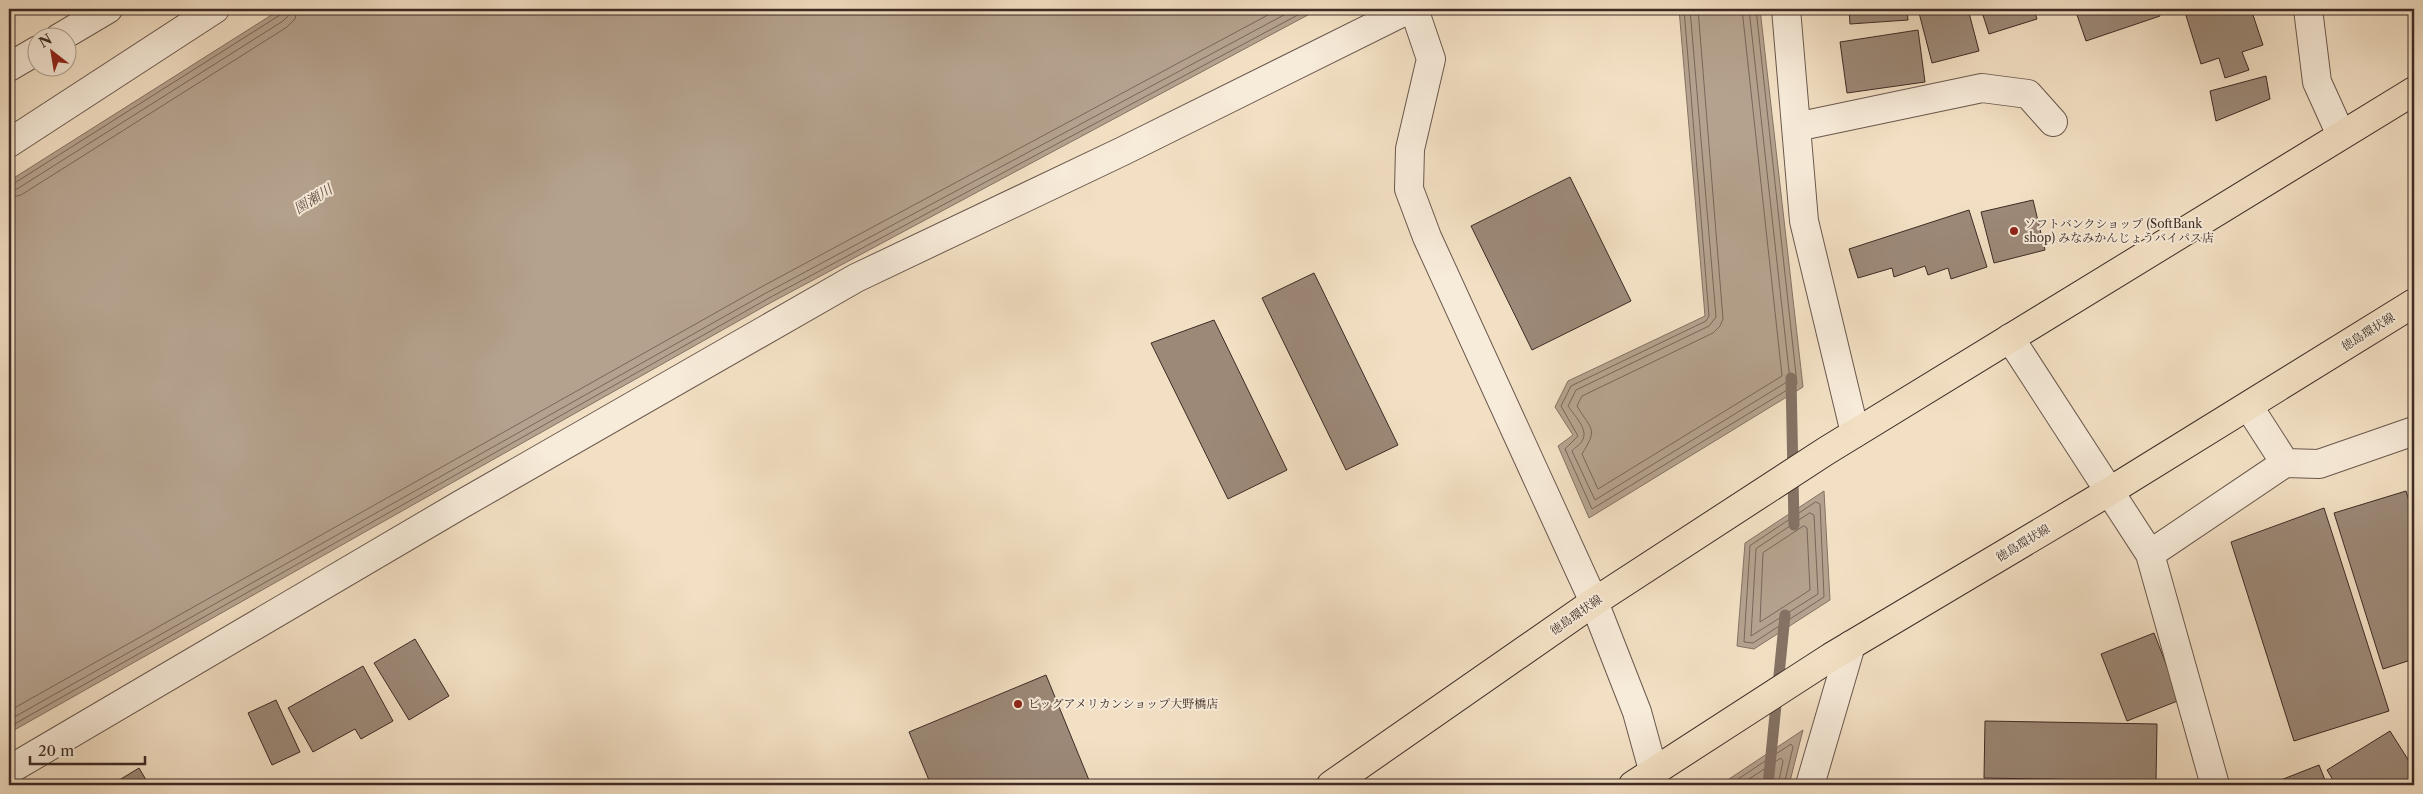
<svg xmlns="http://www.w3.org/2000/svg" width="2423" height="794" font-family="'Libre Caslon Text','Noto Serif JP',serif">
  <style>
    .water { fill: #b5a28e; stroke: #857264 }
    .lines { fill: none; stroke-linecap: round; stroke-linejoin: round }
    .shore { stroke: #79665a; stroke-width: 1 }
    .stream { stroke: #857264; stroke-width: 11 }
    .building { fill: #9c8978; stroke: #3d2b25 }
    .minor-casing { stroke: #6a584d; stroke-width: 30 }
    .major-casing { stroke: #3d2b25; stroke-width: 30 }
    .minor { stroke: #f7ebd9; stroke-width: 28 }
    .major { stroke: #f3e0c4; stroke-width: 28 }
    .poi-dot { fill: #8f2418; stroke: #f7ebd9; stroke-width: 2 }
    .labels { text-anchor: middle; stroke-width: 4; stroke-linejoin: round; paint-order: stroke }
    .poi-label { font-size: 12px; fill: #3d2b25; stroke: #f7ebd9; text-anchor: start }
    .street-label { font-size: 12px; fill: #3d2b25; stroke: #f7ebd9 }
    .water-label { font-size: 14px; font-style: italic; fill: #614f44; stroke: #f7ebd9 }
  </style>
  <rect width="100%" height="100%" fill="#f3e0c4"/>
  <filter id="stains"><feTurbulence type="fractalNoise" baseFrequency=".004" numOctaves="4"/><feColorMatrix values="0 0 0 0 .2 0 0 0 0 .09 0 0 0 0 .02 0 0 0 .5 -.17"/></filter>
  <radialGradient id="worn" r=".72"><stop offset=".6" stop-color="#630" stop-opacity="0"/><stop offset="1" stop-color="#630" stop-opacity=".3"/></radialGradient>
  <path class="water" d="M 281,9 L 1319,9 L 772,302 L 9,733 L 9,181 Z
    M 1679,9 L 1760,9 L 1803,387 L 1589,518 L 1558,446 L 1573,435 L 1555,407 L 1568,381 L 1705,316 Z
    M 1824,491 L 1830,600 L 1754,649 L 1737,646 L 1745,543 Z
    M 1803,730 L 1789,785 L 1720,785 Z"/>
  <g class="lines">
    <path class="shore" d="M 1684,9 L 1709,316 L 1706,321 L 1571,386 L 1561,406 L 1578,436 L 1565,449 L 1592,509 L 1797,384 L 1756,9
      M 1690,9 L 1716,317 L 1709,326 L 1576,390 L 1568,406 C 1574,415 1588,429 1583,439 C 1581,445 1575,447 1572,451 L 1595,500 L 1790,380 L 1749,9
      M 1698,9 L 1723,319 L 1720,326 L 1713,333 L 1582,396 L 1577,406 C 1592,431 1598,428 1582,454 L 1598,489 L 1782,376 L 1742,9
      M 9,185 L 13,184 L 280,15 L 283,9
      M 9,191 L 17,189 L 283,21 L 288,16 L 289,9
      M 9,198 L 21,195 L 287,27 L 295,19 L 297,9
      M 1816,502 L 1820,504 L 1824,597 L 1753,643 L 1744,642 L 1750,546 Z
      M 1810,513 L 1814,515 L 1818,594 L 1751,636 L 1756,549 Z
      M 1804,526 L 1807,528 L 1810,590 L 1760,622 L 1763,553 Z
      M 9,711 L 763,286 L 1279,9
      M 9,720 L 766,293 L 1295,9
      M 9,727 L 769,298 L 1309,9
      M 1729,785 L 1791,744 L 1793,747 L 1784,785
      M 1740,785 L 1781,758 L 1783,761 L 1778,785"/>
    <path class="stream" d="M 1791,378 L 1794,525
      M 1768,785 L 1785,615"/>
  </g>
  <path class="building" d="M 1849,9 L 1907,9 L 1908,20 L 1850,24 Z
    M 1918,9 L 1968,9 L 1979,51 L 1932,63 Z
    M 1981,9 L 2039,9 L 2034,10 L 2037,19 L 1989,34 Z
    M 2075,9 L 2157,9 L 2160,16 L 2086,41 Z
    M 2184,9 L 2251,9 L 2263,45 L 2242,52 L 2249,70 L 2225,78 L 2219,58 L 2201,64 Z
    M 1918,30 L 1925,82 L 1847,93 L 1840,42 Z
    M 2266,76 L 2270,99 L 2216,121 L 2210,91 Z
    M 1570,177 L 1631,301 L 1532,350 L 1471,226 Z
    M 2033,200 L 2045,250 L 1994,263 L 1981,212 Z
    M 1969,210 L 1987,267 L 1951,279 L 1948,268 L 1928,275 L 1925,266 L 1894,277 L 1892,268 L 1858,278 L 1849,249 Z
    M 1314,273 L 1398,445 L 1346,470 L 1262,298 Z
    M 1214,320 L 1287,470 L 1228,499 L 1151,343 Z
    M 2406,491 L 2414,518 L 2414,659 L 2383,669 L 2334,513 Z
    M 2324,508 L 2389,711 L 2294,741 L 2231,542 Z
    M 2154,633 L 2180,700 L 2127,721 L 2101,654 Z
    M 415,639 L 449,696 L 409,720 L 374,663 Z
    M 363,666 L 393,721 L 361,739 L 355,729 L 313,752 L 288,708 Z
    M 1046,675 L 1091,785 L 931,785 L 909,732 Z
    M 276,700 L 300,752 L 272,765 L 248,713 Z
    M 1985,721 L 2157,724 L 2156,781 L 1984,778 Z
    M 2390,731 L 2414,769 L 2414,785 L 2336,785 L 2327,770 Z
    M 2319,765 L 2327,785 L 2268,785 Z
    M 139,768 L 149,785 L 111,785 Z"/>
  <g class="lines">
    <defs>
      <path id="minor" d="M 1414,9 L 1431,59 L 1410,149 L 1409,189 L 1427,237 L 1594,602 L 1637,712 L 1653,770 L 1653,785
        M 1786,9 L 1804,221 L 1855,433
        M 2308,9 L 2317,82 L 2341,135
        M 59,38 L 108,9
        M 9,67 L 38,50
        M 1796,127 L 1982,88 L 2028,94 L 2053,122
        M 9,143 L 215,9
        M 2010,338 L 2150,554 L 2215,785
        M 2249,407 L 2285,463
        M 2150,554 L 2285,463 L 2319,464 L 2414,431
        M 9,770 L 460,505 L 856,278 L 1123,151 L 1409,9
        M 1810,785 L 1851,645"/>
      <path id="major" d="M 1331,785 L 1594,602 L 1826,451 L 2414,91
        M 1633,785 L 1831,657 L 2110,491 L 2414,303"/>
    </defs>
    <use href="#minor" class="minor-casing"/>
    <use href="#major" class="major-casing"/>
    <use href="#minor" class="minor"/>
    <use href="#major" class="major"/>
  </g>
  <g class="poi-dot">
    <circle cx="2014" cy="231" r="5"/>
    <circle cx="1018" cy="704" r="5"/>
  </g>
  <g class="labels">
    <g class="poi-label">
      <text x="2024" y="228">ソフトバンクショップ (SoftBank<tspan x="2024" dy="14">shop) みなみかんじょうバイパス店</tspan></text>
      <text x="1028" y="708">ビッグアメリカンショップ大野橋店</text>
    </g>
    <g class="street-label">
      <text transform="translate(2368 332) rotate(-32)" y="4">徳島環状線</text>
      <text transform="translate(2023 543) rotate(-31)" y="4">徳島環状線</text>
      <text transform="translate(1576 615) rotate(-35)" y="4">徳島環状線</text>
    </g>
    <g class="water-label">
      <text transform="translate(313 199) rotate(-32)" y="5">園瀬川</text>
    </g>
  </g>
  <rect width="2423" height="794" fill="none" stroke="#f3e0c4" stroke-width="30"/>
  <rect x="10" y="10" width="2403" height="774" fill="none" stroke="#3d2b25" stroke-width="2.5"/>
  <rect x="15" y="15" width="2393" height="764" fill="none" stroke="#3d2b25"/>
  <g transform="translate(52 52) rotate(329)"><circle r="24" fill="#f7ebd9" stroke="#ad9e91"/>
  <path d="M0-4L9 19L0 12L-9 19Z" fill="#8f2418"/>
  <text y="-8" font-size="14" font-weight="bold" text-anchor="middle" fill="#3d2b25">N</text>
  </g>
  <path d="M30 756v8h115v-8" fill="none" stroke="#3d2b25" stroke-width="2.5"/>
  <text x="38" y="756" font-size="15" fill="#3d2b25" stroke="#f7ebd9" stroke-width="4" paint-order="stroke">20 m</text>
  <rect width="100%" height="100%" filter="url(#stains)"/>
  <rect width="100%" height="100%" fill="url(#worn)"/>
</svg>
